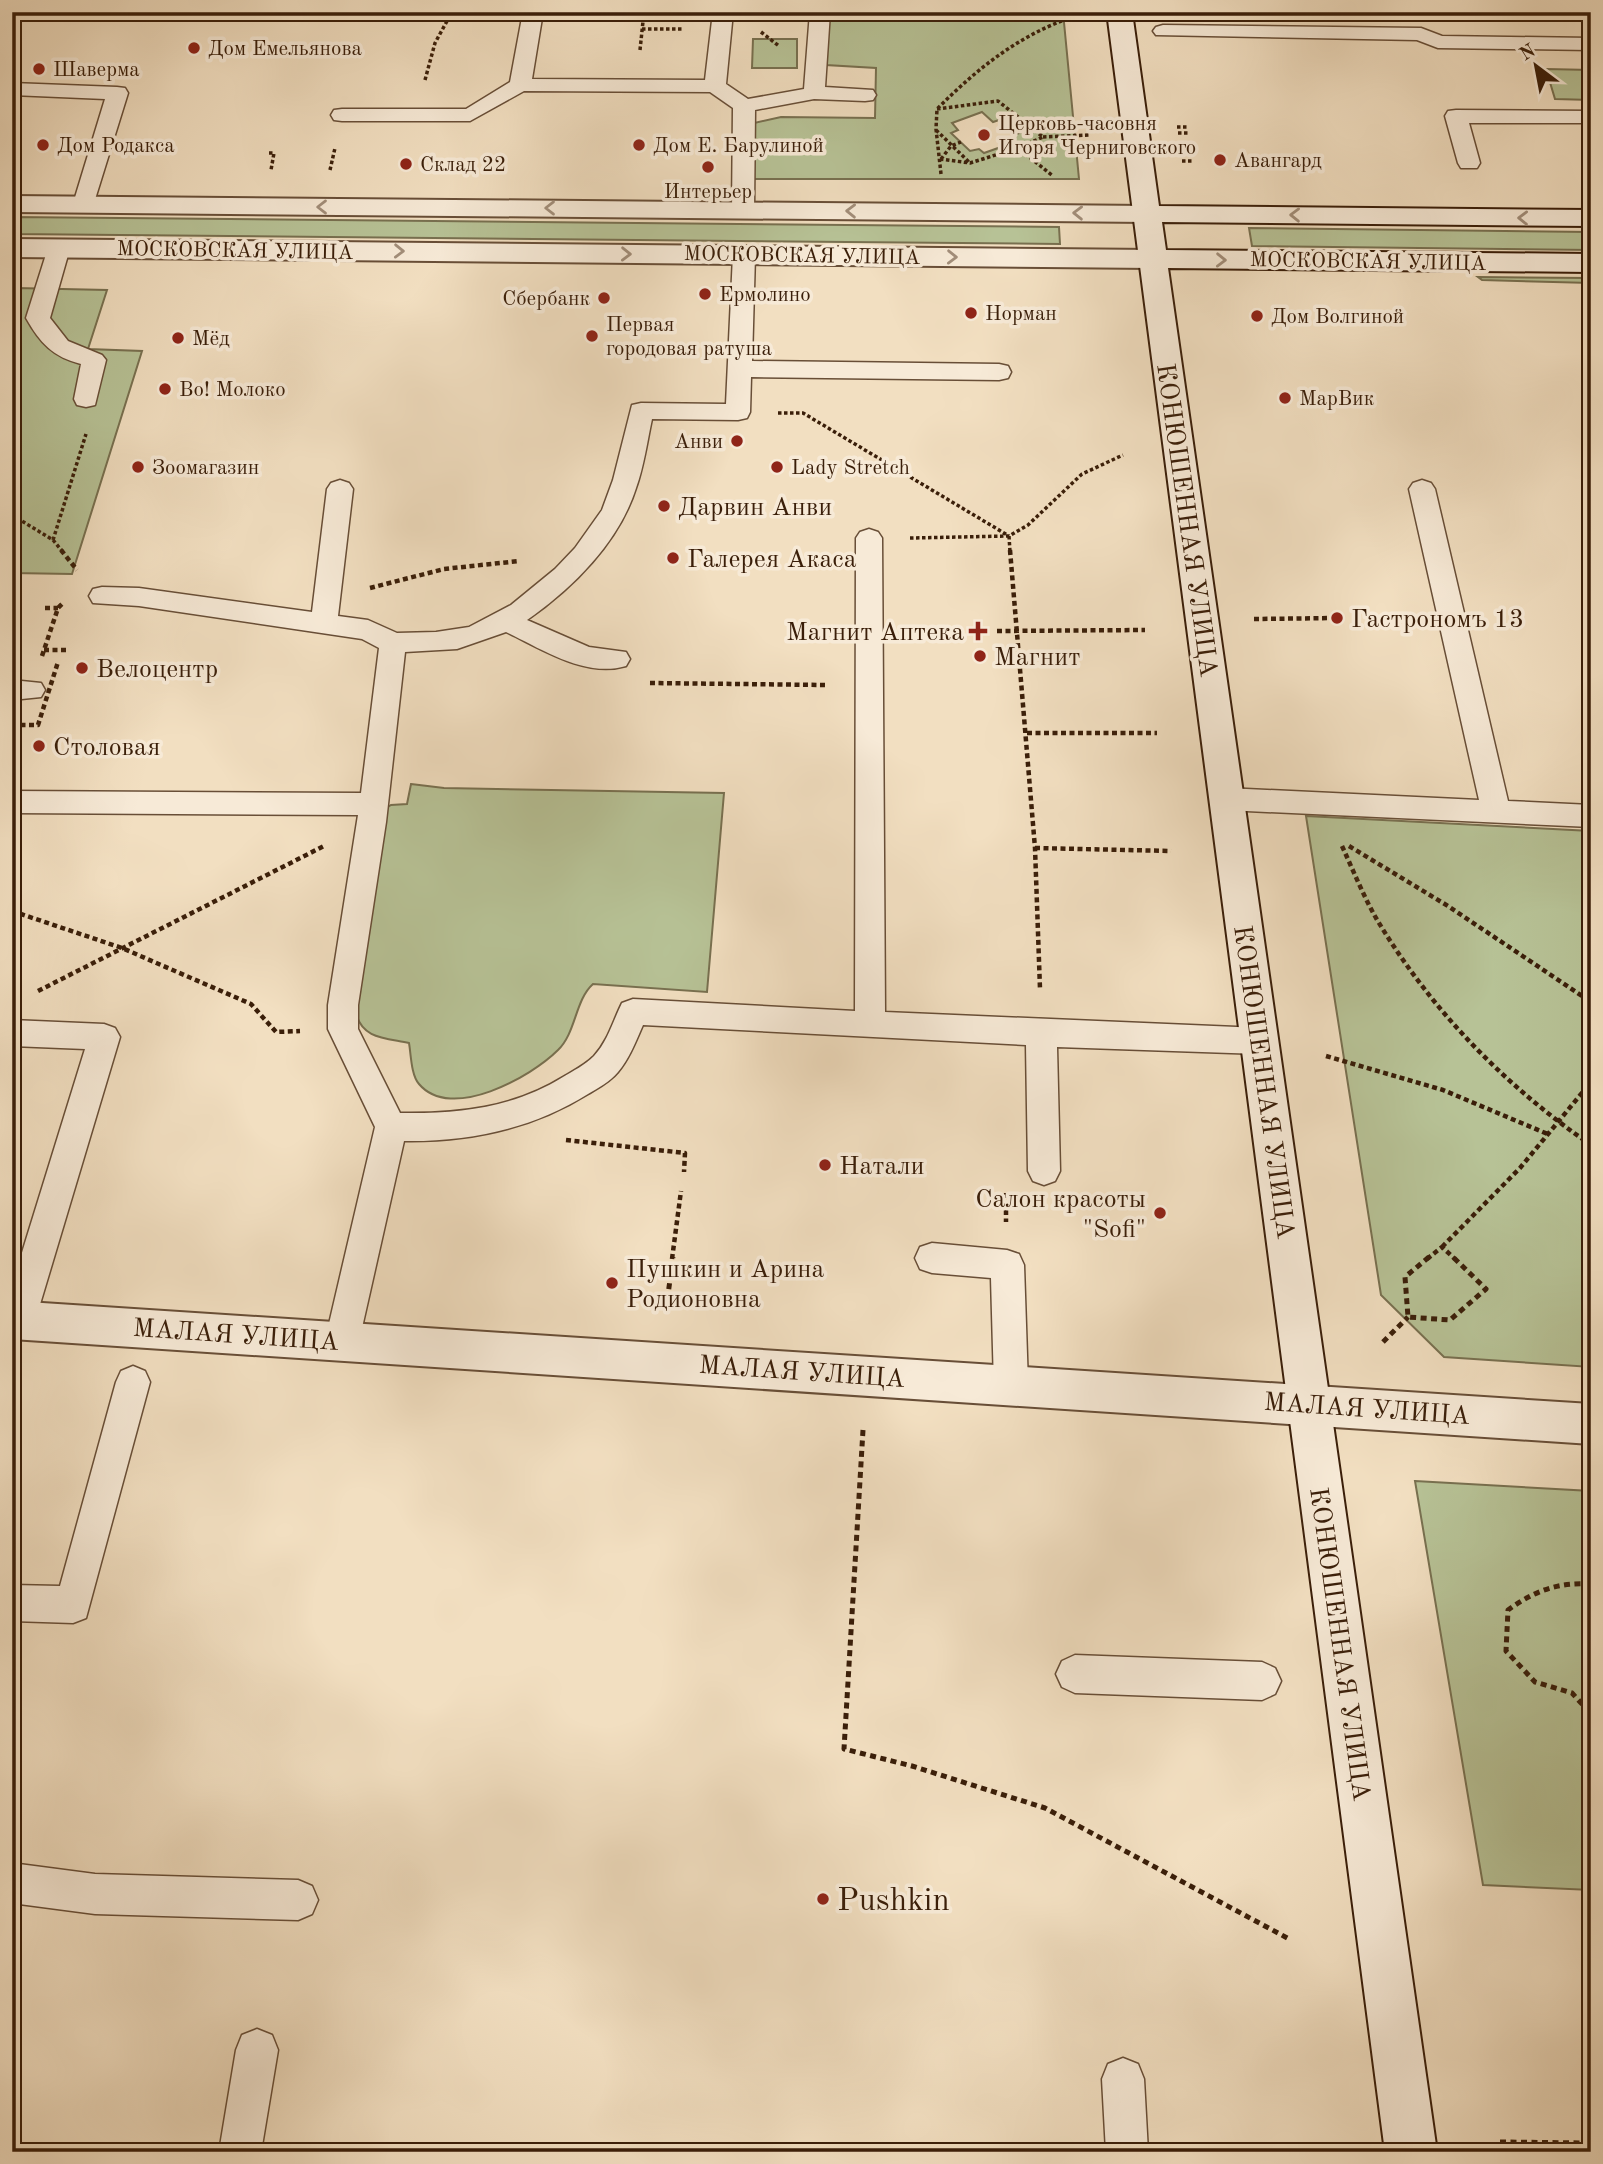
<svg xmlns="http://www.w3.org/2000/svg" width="1603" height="2164" font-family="'Old Standard TT',serif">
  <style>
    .green { fill: #b7c296; stroke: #787050; stroke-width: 2; fill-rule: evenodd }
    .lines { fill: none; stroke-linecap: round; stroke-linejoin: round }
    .service-casing { stroke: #684e37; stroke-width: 3 }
    .minor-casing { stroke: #684e37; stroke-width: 4 }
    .tertiary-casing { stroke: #684e37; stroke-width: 4 }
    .secondary-casing { stroke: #3a1e09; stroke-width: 4 }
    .path-far2 { stroke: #3a1e09; stroke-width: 3.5; stroke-dasharray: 3.5 2.5; stroke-linecap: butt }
    .path-far1 { stroke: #3a1e09; stroke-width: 4.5; stroke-dasharray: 5 3.5; stroke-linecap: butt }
    .path { stroke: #3a1e09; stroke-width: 5; stroke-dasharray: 6 4.5; stroke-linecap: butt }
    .service { fill: #f7ead7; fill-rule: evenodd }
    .minor { fill: #f7ead7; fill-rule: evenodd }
    .tertiary { fill: #f7ead7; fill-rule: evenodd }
    .secondary { fill: #f7ead7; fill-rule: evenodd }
    .path-bridge { stroke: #3a1e09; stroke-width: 4.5; stroke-dasharray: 5 3.5; stroke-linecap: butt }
    .oneway { stroke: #a28e7a }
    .poi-dot { fill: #8f2418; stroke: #f7ead7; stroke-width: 2.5 }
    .labels { text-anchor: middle; stroke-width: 7; stroke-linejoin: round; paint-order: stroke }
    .far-poi-label { font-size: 21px; fill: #3a1e09; stroke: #f7ead7; text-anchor: start }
    .far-street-label { font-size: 21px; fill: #3a1e09; stroke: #f7ead7 }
    .poi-label { font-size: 26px; fill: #3a1e09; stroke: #f7ead7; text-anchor: start }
    .street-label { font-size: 26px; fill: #3a1e09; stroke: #f7ead7 }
    .near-poi-label { font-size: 32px; fill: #3a1e09; stroke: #f7ead7; text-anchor: start }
  </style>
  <rect width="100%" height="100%" fill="#f2dfc1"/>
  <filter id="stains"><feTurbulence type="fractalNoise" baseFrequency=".00286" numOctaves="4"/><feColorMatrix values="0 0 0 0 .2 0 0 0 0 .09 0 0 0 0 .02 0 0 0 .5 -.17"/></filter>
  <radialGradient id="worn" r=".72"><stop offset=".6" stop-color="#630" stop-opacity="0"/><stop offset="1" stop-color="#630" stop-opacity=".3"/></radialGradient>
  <path class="green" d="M 828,12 L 1063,12 L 1079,179 L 754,179 L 754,123 L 781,117 L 875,118 L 876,68 L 826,65 ZM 982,112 L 993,122 L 1005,118 L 1022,132 L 1010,137 L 1015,142 L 984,153 L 979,149 L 970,151 L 951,133 L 958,130 L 952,123 Z
    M 753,39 L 797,39 L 797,68 L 752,68 Z
    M 1546,69 L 1591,70 L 1591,100 L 1555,99 Z
    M 12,217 L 1059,227 L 1060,244 L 12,234 Z
    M 1249,228 L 1591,232 L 1591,250 L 1252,246 Z
    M 1478,277 L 1591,278 L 1591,283 L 1482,280 Z
    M 16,288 L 107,290 L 88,349 L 142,351 L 72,574 L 12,573 L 12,298 Z
    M 411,784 L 444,788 L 724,793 L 707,992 L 593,984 C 575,1000 576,1033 558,1050 C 531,1077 451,1122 419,1084 C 411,1075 411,1054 409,1043 C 386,1038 362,1039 356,1013 L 383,810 L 391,805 L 407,804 Z
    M 1306,816 L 1591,831 L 1591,1367 L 1444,1357 L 1381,1295 Z
    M 1415,1481 L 1591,1491 L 1591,1890 L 1483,1885 Z"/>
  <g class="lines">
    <defs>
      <path id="service" d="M 523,12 L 543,12 L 532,79 L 705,80 L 713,12 L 733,12 L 726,84 L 748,99 L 804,89 L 810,12 L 830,12 L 825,87 L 873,90 L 876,95 L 873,100 L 865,101 L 814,99 L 755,110 L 754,210 L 751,215 L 735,215 L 732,210 L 733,108 L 710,92 L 524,91 L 470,121 L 342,121 L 334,120 L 331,115 L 334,110 L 342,109 L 466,109 L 510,82 Z
        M 1163,25 L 1421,28 L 1442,36 L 1591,38 L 1591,50 L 1438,48 L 1417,40 L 1156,35 L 1153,31 L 1156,27 Z
        M 12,83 L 117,87 L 125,88 L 128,93 L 92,209 L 76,209 L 73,204 L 105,99 L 12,95 Z
        M 1456,110 L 1591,111 L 1591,123 L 1469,123 L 1480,163 L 1477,168 L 1461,168 L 1458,163 L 1445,116 L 1448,111 Z
        M 59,241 L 67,243 L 70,248 L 50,318 L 68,341 L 102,355 L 106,360 L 95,405 L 86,407 L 77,405 L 74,399 L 81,364 C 53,357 40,343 26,318 L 48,248 L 51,243 Z
        M 744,248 L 752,250 L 755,255 L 752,361 L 999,364 L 1008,366 L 1011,372 L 1008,378 L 999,380 L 751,377 L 750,412 L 747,418 L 738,420 L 652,419 C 647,442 644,466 636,488 C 619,542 573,588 527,620 L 589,647 L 626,652 L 630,659 L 626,666 C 585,678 542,649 506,632 L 457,649 L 405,652 L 386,822 L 358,1005 L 358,1029 L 400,1113 C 458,1114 513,1108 563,1077 C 573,1071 585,1065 594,1056 C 608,1041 613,1021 622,1003 L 633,999 L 855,1011 L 856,538 L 860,532 L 869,529 L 878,532 L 882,538 L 885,1012 L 1260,1028 L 1271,1032 L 1276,1041 L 1271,1050 L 1260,1054 L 1057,1047 L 1060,1171 L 1055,1181 L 1044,1185 L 1033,1181 L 1028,1171 L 1026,1045 L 643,1025 C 636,1041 629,1059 618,1072 C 610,1082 598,1088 588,1094 C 532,1129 469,1142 404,1141 L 359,1341 L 354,1352 L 342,1357 L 330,1352 L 325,1341 L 375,1127 L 328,1029 L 328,1005 L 358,815 L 12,813 L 12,791 L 361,793 L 379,648 L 362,639 L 139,606 L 93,603 L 89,596 L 93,589 L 102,587 L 139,588 L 312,612 L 327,489 L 331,483 L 340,480 L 349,483 L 353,489 L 338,616 L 368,620 L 397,633 L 436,632 L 469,627 L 511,605 L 555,569 L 575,548 L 602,510 L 613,480 L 632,405 L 641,403 L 726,404 L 733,255 L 736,250 Z
        M 1422,480 L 1431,483 L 1435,489 L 1508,801 L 1591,805 L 1591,827 L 1226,810 L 1216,807 L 1212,799 L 1216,791 L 1226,788 L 1479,800 L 1409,489 L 1413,483 Z
        M 12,680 L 41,683 L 45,690 L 41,697 L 12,700 Z
        M 12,1020 L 104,1024 L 115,1028 L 120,1037 L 35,1321 L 30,1332 L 18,1337 L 12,1334 L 12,1285 L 85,1049 L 12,1046 Z
        M 932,1243 L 1007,1250 L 1019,1254 L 1024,1265 L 1028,1385 L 1023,1396 L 1011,1401 L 999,1396 L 994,1385 L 991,1278 L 932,1273 L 920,1269 L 915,1258 L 920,1247 Z
        M 133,1366 L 145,1371 L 150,1382 L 86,1618 L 73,1623 L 12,1621 L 12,1585 L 60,1586 L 116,1382 L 121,1371 Z
        M 1075,1655 L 1262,1662 L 1275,1668 L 1281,1681 L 1275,1694 L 1262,1700 L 1075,1693 L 1062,1687 L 1056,1674 L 1062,1661 Z
        M 19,1864 L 95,1874 L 298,1880 L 312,1886 L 318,1900 L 312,1914 L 298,1920 L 95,1914 L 19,1904 L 12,1906 L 12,1866 Z
        M 257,2029 L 272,2035 L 278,2050 L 261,2152 L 219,2152 L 236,2050 L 242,2035 Z
        M 1123,2058 L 1138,2064 L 1144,2079 L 1148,2152 L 1106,2152 L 1102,2079 L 1108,2064 Z"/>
      <path id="minor" d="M 12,1301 L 1591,1404 L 1591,1444 L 12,1339 Z"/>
      <path id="tertiary" d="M 12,196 L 1147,206 L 1157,208 L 1161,214 L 1157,220 L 1147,222 L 12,212 Z
        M 12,239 L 1153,250 L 1163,253 L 1167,259 L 1163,265 L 1153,268 L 12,257 Z"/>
      <path id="secondary" d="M 1107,12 L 1132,12 L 1159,206 L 1591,210 L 1591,226 L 1162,222 L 1166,250 L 1591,254 L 1591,272 L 1168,268 L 1437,2152 L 1385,2152 Z"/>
    </defs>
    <use href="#service" class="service-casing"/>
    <use href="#minor" class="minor-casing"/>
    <use href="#tertiary" class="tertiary-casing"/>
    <use href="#secondary" class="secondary-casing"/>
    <path class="path-far2" d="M 760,19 L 779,20
      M 642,29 L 684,29
      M 761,32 L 779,46
      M 640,50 L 644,12
      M 425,80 L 435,43 L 452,12
      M 937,109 L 998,101 L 1043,137 L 1018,148
      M 1177,127 L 1189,127
      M 936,130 L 970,163
      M 1178,133 L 1190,133
      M 1043,137 L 1089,135
      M 269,153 L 274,153 L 271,170
      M 940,159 L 970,163 L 1018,148 L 1053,176
      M 941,159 L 951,146 L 961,142
      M 1182,161 L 1194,161
      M 330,170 L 335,148
      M 941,174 L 936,129 L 937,109 C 979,67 1019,35 1075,16
      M 778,413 L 803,413 L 1009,536
      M 12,515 L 53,540 L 63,552
      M 1009,536 L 1010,552
      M 910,538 L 1009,536 L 1028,525 L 1082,474 L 1123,455
      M 53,540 L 86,434"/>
    <path class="path-far1" d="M 61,550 L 77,570
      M 1010,550 L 1035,848 L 1040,989
      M 1588,554 L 1591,554
      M 370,588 L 444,569 L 519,561
      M 45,608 L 58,608
      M 1254,619 L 1337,618
      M 997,631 L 1145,630
      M 44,650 L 67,650
      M 42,656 L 58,608 L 63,603
      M 650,683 L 827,685
      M 1027,733 L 1157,733
      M 1342,846 C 1353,870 1363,895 1376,918 C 1430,1009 1504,1085 1591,1145
      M 1349,846 L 1448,906 L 1591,1002
      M 1035,848 L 1171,851
      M 12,911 L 122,948 L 251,1004 L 276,1032 L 300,1031
      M 38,991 L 324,846
      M 1326,1056 L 1443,1090 L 1550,1135
      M 566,1140 L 685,1153 L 684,1172
      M 1006,1193 L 1006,1222
      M 1442,1247 L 1520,1168 L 1591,1082
      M 672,1259 L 681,1191
      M 1427,1259 L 1442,1247 L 1455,1259"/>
    <path class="path" d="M 1429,1257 L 1405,1277 L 1408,1317 L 1450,1320 L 1486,1289 L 1453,1257
      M 666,1310 L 673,1257
      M 1383,1342 L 1408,1317
      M 863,1430 L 844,1749 L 912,1766 L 1045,1808 L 1291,1940
      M 1591,1584 C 1558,1582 1534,1591 1508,1610 L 1506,1651 L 1535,1682 L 1572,1693 L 1591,1714
      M 1591,2137 L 1587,2143 L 1591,2147
      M 1500,2142 L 1587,2143"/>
    <use href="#service" class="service"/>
    <use href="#minor" class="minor"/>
    <use href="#tertiary" class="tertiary"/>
    <use href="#secondary" class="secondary"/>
    <path class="path-bridge" d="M 12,725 L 38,725 L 58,662"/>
  </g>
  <defs><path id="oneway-chevron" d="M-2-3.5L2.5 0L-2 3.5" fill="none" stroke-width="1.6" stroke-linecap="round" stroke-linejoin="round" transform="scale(1.75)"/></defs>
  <g class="oneway">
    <use href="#oneway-chevron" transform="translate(322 207) rotate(-180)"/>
    <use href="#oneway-chevron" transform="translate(550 208) rotate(-180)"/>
    <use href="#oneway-chevron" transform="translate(851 211) rotate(-179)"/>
    <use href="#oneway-chevron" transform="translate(1078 213) rotate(-179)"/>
    <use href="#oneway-chevron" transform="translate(1295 215) rotate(-179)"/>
    <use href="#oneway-chevron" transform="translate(1523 218) rotate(-179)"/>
    <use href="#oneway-chevron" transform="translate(399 251) rotate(1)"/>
    <use href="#oneway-chevron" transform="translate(626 254) rotate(1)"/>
    <use href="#oneway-chevron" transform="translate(952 257) rotate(1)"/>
    <use href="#oneway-chevron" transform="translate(1221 260) rotate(1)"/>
  </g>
  <g class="poi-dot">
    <circle cx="194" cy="48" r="7"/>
    <circle cx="39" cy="69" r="7"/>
    <circle cx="984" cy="135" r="7"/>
    <circle cx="43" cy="145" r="7"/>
    <circle cx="639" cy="145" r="7"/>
    <circle cx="1220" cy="160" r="7"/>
    <circle cx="406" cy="164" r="7"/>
    <circle cx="708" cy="167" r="7"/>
    <circle cx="705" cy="294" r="7"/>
    <circle cx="604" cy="298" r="7"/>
    <circle cx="971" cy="313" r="7"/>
    <circle cx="1257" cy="316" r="7"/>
    <circle cx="592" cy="336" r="7"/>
    <circle cx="178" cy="338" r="7"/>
    <circle cx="165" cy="389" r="7"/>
    <circle cx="1285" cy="398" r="7"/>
    <circle cx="737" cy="441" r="7"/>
    <circle cx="138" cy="467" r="7"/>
    <circle cx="777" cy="467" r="7"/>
    <circle cx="664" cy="506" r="7"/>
    <circle cx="673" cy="558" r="7"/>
    <circle cx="1337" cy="618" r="7"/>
    <path d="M974.5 620.5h7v7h7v7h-7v7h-7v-7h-7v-7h7z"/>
    <circle cx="980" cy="656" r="7"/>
    <circle cx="82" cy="668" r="7"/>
    <circle cx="39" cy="746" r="7"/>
    <circle cx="825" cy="1165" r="7"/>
    <circle cx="1160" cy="1213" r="7"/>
    <circle cx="612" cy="1283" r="7"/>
    <circle cx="823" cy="1899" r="7"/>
  </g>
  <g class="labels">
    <g class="far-poi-label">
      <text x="208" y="55">Дом Емельянова</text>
      <text x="53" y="76">Шаверма</text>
      <text x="998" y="130">Церковь-часовня<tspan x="998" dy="24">Игоря Черниговского</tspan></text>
      <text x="57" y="152">Дом Родакса</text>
      <text x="653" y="152">Дом Е. Барулиной</text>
      <text x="1234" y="167">Авангард</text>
      <text x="420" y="171">Склад 22</text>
      <text x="708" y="198" text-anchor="middle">Интерьер</text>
      <text x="719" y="301">Ермолино</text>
      <text x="590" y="305" text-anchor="end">Сбербанк</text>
      <text x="985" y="320">Норман</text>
      <text x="1271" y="323">Дом Волгиной</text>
      <text x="606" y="331">Первая<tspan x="606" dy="24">городовая ратуша</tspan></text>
      <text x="192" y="345">Мёд</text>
      <text x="179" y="396">Во! Молоко</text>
      <text x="1299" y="405">МарВик</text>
      <text x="723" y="448" text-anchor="end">Анви</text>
      <text x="152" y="474">Зоомагазин</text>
      <text x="791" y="474">Lady Stretch</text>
    </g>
    <g class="far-street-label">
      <text transform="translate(235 250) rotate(1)" y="7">МОСКОВСКАЯ УЛИЦА</text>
      <text transform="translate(802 255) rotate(1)" y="7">МОСКОВСКАЯ УЛИЦА</text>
      <text transform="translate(1368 261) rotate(1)" y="7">МОСКОВСКАЯ УЛИЦА</text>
    </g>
    <g class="poi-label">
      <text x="678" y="515">Дарвин Анви</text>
      <text x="687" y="567">Галерея Акаса</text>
      <text x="1351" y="627">Гастрономъ 13</text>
      <text x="964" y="640" text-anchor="end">Магнит Аптека</text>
      <text x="994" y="665">Магнит</text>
      <text x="96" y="677">Велоцентр</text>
      <text x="53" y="755">Столовая</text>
      <text x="839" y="1174">Натали</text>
      <text x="1146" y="1207" text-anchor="end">Салон красоты<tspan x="1146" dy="30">"Sofi"</tspan></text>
      <text x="626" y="1277">Пушкин и Арина<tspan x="626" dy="30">Родионовна</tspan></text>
    </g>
    <g class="street-label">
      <text transform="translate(1188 520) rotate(82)" y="9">КОНЮШЕННАЯ УЛИЦА</text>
      <text transform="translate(1265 1082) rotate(82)" y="9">КОНЮШЕННАЯ УЛИЦА</text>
      <text transform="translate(236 1334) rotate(4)" y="9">МАЛАЯ УЛИЦА</text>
      <text transform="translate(802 1371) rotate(4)" y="9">МАЛАЯ УЛИЦА</text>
      <text transform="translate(1367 1408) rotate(4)" y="9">МАЛАЯ УЛИЦА</text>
      <text transform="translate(1341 1644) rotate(82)" y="9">КОНЮШЕННАЯ УЛИЦА</text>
    </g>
    <g class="near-poi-label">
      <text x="837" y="1910">Pushkin</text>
    </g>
  </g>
  <rect width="1603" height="2164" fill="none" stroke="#f2dfc1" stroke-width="42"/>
  <rect x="14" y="14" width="1575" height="2136" fill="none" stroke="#3a1e09" stroke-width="3.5"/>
  <rect x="21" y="21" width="1561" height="2122" fill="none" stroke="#3a1e09" stroke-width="2"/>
  <g transform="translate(1536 66) rotate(328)" stroke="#f7ead7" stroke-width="5" paint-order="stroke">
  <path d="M0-5L12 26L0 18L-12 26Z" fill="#3a1e09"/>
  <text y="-10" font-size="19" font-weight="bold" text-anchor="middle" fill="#3a1e09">N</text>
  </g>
  <rect width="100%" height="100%" filter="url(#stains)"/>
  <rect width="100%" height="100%" fill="url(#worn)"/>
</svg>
